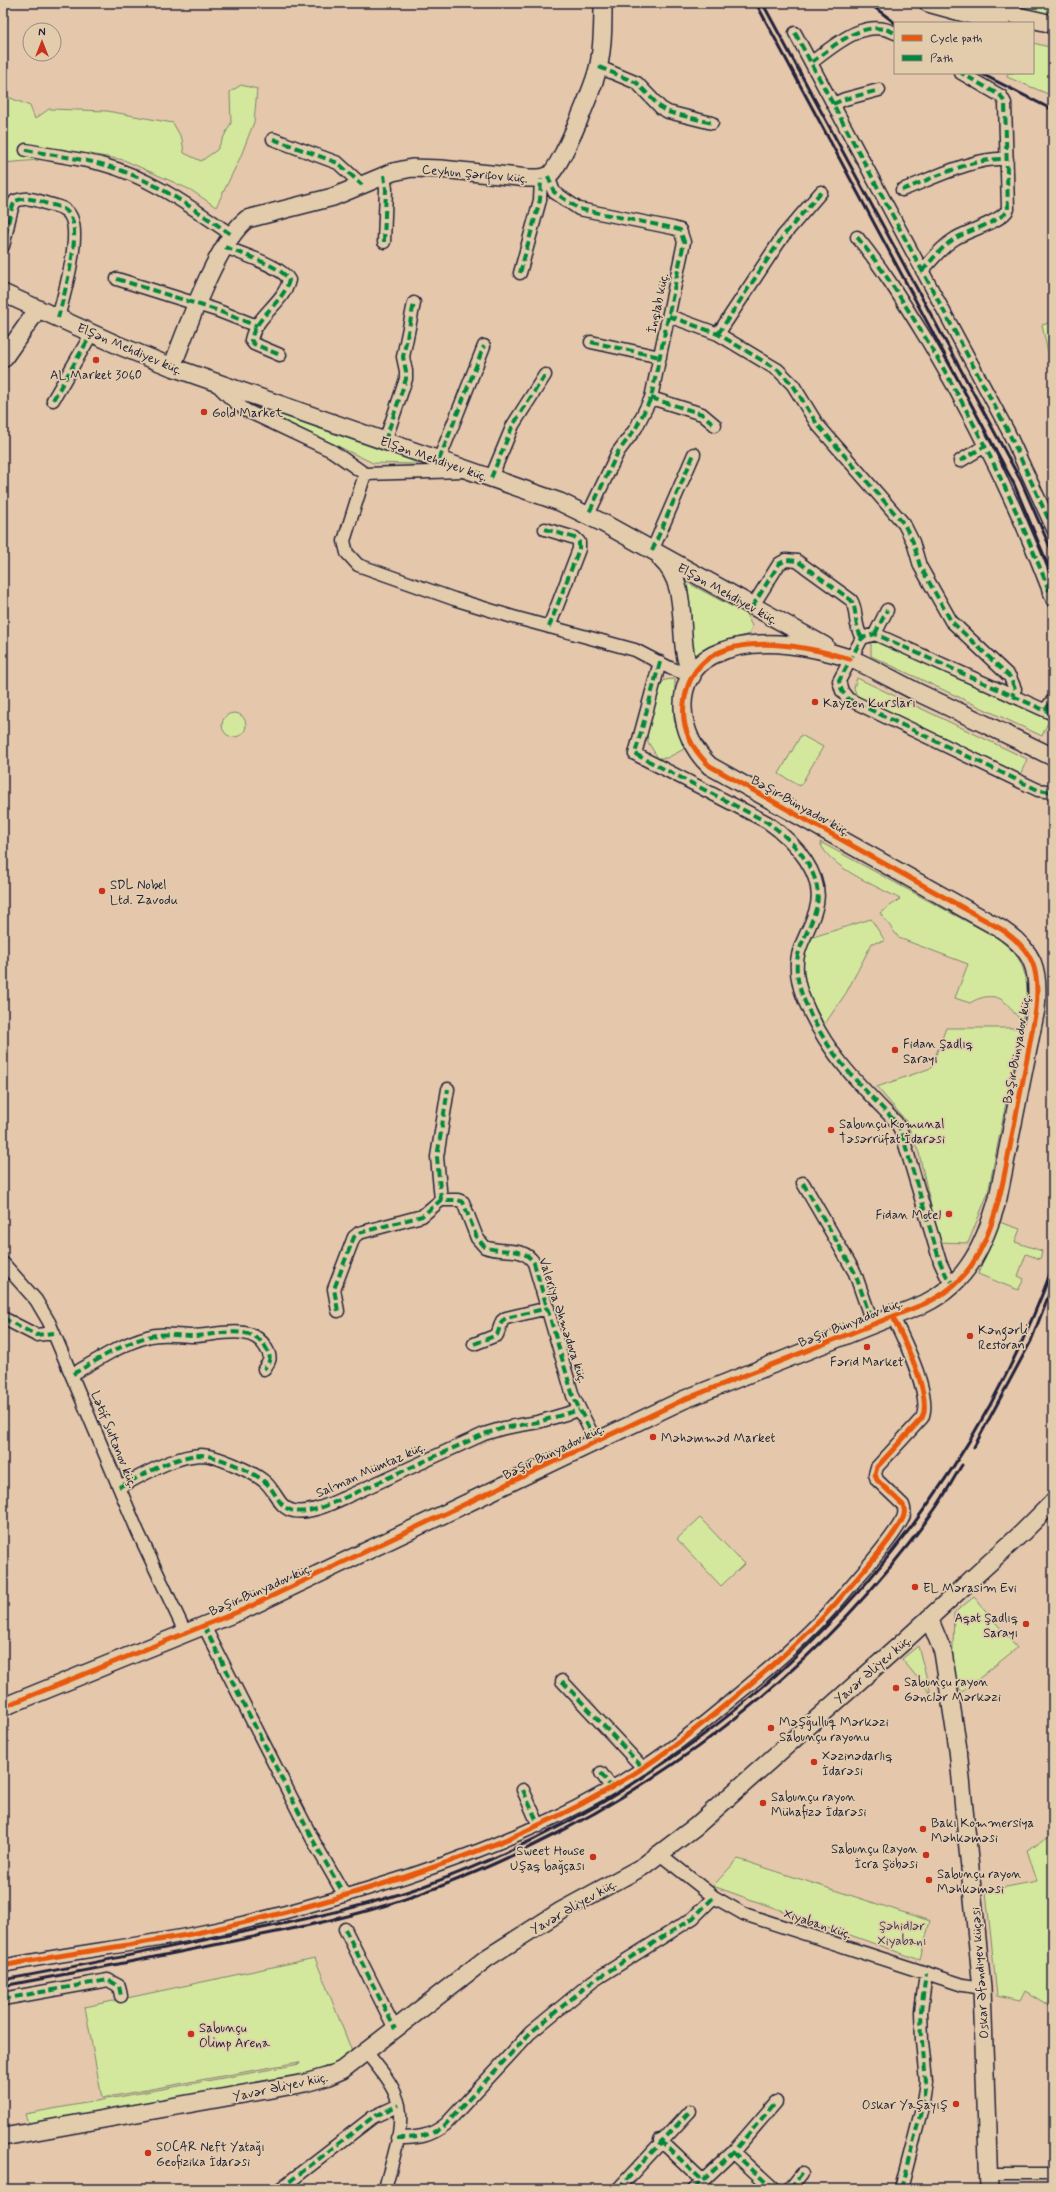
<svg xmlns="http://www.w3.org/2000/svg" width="1056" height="2192" font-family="Mynerve,sans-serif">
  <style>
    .green { fill: #d4e89d; stroke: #7b856c }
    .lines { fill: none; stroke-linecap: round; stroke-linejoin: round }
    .street-casing { stroke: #22223b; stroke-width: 15 }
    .secondary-casing { stroke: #22223b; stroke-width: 20 }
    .street { stroke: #e3ccac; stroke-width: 12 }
    .secondary { stroke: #e3ccac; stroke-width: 17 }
    .rail { stroke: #22223b; stroke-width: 3 }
    .quiet { stroke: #00873e; stroke-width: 4; stroke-dasharray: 8 4; stroke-linecap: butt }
    .cycleway-casing { stroke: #e3ccac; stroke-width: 8 }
    .cycleway { stroke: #e8590c; stroke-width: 5 }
    .poi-dot { fill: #c8321e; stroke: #e3ccac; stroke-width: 1.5 }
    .labels { text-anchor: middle; stroke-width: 3.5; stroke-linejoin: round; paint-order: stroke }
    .street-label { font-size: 13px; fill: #22223b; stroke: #e3ccac }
    .poi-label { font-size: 13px; fill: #22223b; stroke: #e3ccac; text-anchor: start }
    .park-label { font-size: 13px; fill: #3d404a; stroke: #e3ccac }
  </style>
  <rect width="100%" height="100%" fill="#e5c7ab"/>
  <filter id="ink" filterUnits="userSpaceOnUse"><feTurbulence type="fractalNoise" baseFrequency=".025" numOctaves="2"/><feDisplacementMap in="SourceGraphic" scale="8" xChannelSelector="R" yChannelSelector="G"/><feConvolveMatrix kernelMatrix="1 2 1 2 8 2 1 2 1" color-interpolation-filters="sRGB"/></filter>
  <g filter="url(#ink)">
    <path class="green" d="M 994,3 L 1053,3 L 1053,17 Z
      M 1033,43 L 1053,48 L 1053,96 L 1007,77 L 1008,73 L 1033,73 Z
      M 241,85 L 257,89 L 254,122 L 240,158 L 216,207 L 191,190 L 124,160 L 61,149 L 38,160 L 3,163 L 3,95 L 30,106 L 35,119 L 49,109 L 107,111 L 173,123 L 182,139 L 184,153 L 201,161 L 217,150 L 231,123 L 230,92 Z
      M 1053,322 L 1053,375 L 1042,325 Z
      M 249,401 L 425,461 L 417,464 L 373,463 L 248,403 Z
      M 686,582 L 746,614 L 752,626 L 749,634 L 714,645 L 694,659 Z
      M 871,638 L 1049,720 L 1042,736 L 871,656 Z
      M 857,678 L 1027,759 L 1020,775 L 858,699 L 854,688 Z
      M 673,679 L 675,680 L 674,720 L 684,749 L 667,758 L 658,758 L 648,742 L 647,731 L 658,687 L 665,680 Z
      M222 725a12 12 0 1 1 24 0a12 12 0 1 1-24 0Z
      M 801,735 L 823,747 L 800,786 L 779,774 Z
      M 820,842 L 999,939 C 1004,944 1011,948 1015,954 C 1028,970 1031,1000 1022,1019 C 1014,1016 1013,1009 1006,1003 C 996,993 981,996 970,1003 L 955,998 L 968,964 L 899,938 L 880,913 L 900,899 C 877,886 828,867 820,842 Z
      M 871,919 L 885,941 L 872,943 L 846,993 L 824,1025 C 809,993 792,971 813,937 Z
      M 946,1028 L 1021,1028 L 988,1193 L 968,1243 L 939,1242 L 919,1153 L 906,1121 L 877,1087 L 931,1068 Z
      M 999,1222 L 1020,1229 L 1015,1242 L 1042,1251 L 1040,1259 L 1026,1254 L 1018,1276 L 1024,1279 L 1018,1290 L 978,1274 Z
      M 700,1518 L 744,1564 L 721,1586 L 677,1539 Z
      M 974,1597 L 1017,1648 L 962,1692 L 952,1678 L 954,1613 Z
      M 918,1646 L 931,1694 L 902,1659 Z
      M 1053,1835 L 1053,2008 L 1025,1991 L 1020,2001 L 997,1996 L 986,1891 L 1037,1881 L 1027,1850 Z
      M 738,1859 L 930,1921 L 920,1960 L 713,1886 Z
      M 315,1958 L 353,2054 L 334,2067 L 311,2076 L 30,2128 L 25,2114 L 300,2064 L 299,2062 L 102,2098 L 85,2007 Z"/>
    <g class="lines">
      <defs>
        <path id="street" d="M 795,33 L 1008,431 L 1053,529
          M 812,62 C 835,45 865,17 895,33
          M 599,67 L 637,83 L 661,108 L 668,112 L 712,123
          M 833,104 L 845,99 L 879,90
          M 273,139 L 338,163 L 362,185
          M 26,150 C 51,155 77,158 101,164 C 150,177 191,207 232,235
          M 548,176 L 554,192 L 579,209 L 673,228 L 680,230 L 684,242 L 651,398 L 636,428 L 618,452 L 588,515
          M 902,190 C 934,178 974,157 1007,159
          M 857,237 C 884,270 905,305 928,342 C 977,425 1019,511 1053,601
          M 384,242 L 386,189 L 384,175
          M 3,246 C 7,233 9,212 15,201 C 28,196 36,200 48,204 C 57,206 67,208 71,217 C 81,237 64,295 58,318
          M 225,247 C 241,254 282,266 289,280 C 284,303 256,315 251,340 L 254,344 L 280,355
          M 922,271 C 933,259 942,246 956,238 C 969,230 1002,222 1008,209 L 1005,103 L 1001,96 L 961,73
          M 520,273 L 540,200 L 541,179
          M 117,279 L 216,310 L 257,326
          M 669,316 L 718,334 L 778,370 L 793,385 L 817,424 L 904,524 L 913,542 L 920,566 L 951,621 L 1010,677 L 1015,689 L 1012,696
          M 718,334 L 783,236 L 821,192
          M 591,342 L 660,357
          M 216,384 L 232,400 L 247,411 L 332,451 L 365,474 L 463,471
          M 651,398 L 702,414 L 715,425
          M 53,400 L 92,333
          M 385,441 L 406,379 L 406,371 L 403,357 L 414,303
          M 439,460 L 484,346
          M 960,461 L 985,446
          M 365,474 L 344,541 L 347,553 L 358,565 L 454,599 L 513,617 L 635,650 L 670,668 L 692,676
          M 491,478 L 513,425 L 545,375
          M 545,529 L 575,538 L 579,542 L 579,549 L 549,627
          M 652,551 L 694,454
          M 752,607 L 779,564 L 786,560 L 797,561 L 851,600 C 858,610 853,624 862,638
          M 875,634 L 887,610
          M 660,662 L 635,754 L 767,822 C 793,840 828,876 815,912 C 806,940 791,952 799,984 C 801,994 806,1004 810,1013 C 832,1059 861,1086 896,1122 L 901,1131 L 940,1262 L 947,1277 L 954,1284
          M 1045,710 L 1053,700
          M 1053,714 L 875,634 L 862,638 L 839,681 L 842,691 L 848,699 L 1038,790 L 1053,792
          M 803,1183 L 855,1273 L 873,1325
          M 441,1200 L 437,1157 L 448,1089
          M 3,1263 L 36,1300 L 49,1322 L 138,1532 L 186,1634
          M 338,1311 L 334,1289 L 354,1237 L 359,1233 L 422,1216 L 441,1200 L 458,1200 L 463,1202 L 477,1238 L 485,1247 C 502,1254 523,1245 534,1263 L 573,1396 L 596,1442
          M 3,1318 L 36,1335 L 54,1333
          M 474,1344 L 497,1335 L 502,1321 L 506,1318 L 548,1308
          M 73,1374 C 96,1361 121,1344 147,1337 C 163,1332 177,1336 193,1336 C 216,1336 252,1322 266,1348 C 272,1358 270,1361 264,1369
          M 119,1487 C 144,1475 173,1456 201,1455 C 215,1455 254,1472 265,1482 C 276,1491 279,1509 294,1511 C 310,1514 330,1504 344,1498 L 484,1434 L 504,1428 L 538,1422 L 579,1410
          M 204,1626 L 314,1842 L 345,1896
          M 562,1681 L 643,1768
          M 601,1773 L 611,1787
          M 523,1790 L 539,1826
          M 661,1855 L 714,1897 L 744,1914 L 963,1985 L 982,1988
          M 345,1929 L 395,2029
          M 3,1966 C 67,1953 132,1946 196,1933 C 267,1919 336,1899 405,1877 C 485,1850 564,1819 635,1773 C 671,1750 704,1723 736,1696 C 774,1665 812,1632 843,1595 C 862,1572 888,1545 902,1520 C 905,1515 905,1510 903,1505 L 877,1480 L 875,1474 L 877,1467 L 922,1418 C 933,1396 903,1338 893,1317
          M 3,1999 L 108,1980 L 119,1986 L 121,1996
          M 367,2053 C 377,2066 390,2080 396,2096 C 408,2123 391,2162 385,2189
          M 397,2138 C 417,2138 430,2137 446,2124 L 530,2033 L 593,1981 L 693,1918 L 714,1897
          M 660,2140 L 702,2180
          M 733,2152 L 773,2189
          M 988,2174 L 1053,2174
          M 280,2189 L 373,2117 L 399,2105
          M 618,2189 L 690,2111
          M 694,2189 L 733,2152 L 776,2102
          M 790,2189 L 802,2174
          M 901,2189 L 922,2108 L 926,2082 L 922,2041 L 921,2011 L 926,1973"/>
        <path id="secondary" d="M 928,3 L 1001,23
          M 976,3 L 1022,17 L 1053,24
          M 3,293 L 120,346 L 172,367 L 560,502 L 603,523 L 825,646
          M 3,359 L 38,309
          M 172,367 C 187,329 216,243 247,219 L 333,197 L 393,172 L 412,168 L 441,169 L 528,178 C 536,178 543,179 549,175 C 561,168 596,81 599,64 C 603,44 603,24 603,3
          M 661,559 C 693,588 674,640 692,676
          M 929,1618 L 943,1652 L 958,1749 L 982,1988 L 989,2189
          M 3,1707 L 245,1609 L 683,1400 L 924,1304 C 968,1283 985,1243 998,1198 L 1036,1009 C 1040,970 1034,951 1001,929 L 710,766 C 678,737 669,677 713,655 C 736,644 765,642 790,645 C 810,647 830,652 849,658 C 870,666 896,682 917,692 C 962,713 1008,735 1053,757
          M 3,2137 L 305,2083 L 326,2077 L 342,2070 L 487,1958 L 561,1911 L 642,1867 L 695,1827 L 901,1644 L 1023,1532 L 1053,1502"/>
      </defs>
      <use href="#street" class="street-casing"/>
      <use href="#secondary" class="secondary-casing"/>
      <use href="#street" class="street"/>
      <use href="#secondary" class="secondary"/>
      <path class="rail" d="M 756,3 L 1014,484 L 1053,577
        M 869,3 L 895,23
        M 763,4 L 1021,481 L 1053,554
        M 980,73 L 1053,110
        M 974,1447 L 1031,1341 L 1053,1284
        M 3,1980 C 85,1965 166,1948 248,1931 C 307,1919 367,1906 424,1886 C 713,1782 948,1555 1053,1266
        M 3,1986 C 83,1971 163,1956 243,1939 C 286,1930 329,1922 370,1910 C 423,1895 474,1874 524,1850 C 687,1772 830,1656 935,1509 C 945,1495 953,1479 962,1465"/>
      <path class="quiet" d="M 795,33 L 1008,431 L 1053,529
        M 812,62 C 835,45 865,17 895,33
        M 599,67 L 637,83 L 661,108 L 668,112 L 712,123
        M 833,104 L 845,99 L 879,90
        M 273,139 L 338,163 L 362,185
        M 26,150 C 51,155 77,158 101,164 C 150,177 191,207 232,235
        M 548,176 L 554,192 L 579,209 L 673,228 L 680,230 L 684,242 L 651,398 L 636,428 L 618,452 L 588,515
        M 902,190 C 934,178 974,157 1007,159
        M 857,237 C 884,270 905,305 928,342 C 977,425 1019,511 1053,601
        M 384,242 L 386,189 L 384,175
        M 3,246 C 7,233 9,212 15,201 C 28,196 36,200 48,204 C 57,206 67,208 71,217 C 81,237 64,295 58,318
        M 225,247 C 241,254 282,266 289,280 C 284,303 256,315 251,340 L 254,344 L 280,355
        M 922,271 C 933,259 942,246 956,238 C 969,230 1002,222 1008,209 L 1005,103 L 1001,96 L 961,73
        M 520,273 L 540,200 L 541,179
        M 117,279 L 216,310 L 257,326
        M 669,316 L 718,334 L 778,370 L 793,385 L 817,424 L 904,524 L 913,542 L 920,566 L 951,621 L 1010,677 L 1015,689 L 1012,696
        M 718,334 L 783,236 L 821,192
        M 591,342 L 660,357
        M 651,398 L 702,414 L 715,425
        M 53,400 L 92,333
        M 385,441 L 406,379 L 406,371 L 403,357 L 414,303
        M 439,460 L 484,346
        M 960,461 L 985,446
        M 491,478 L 513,425 L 545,375
        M 545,529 L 575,538 L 579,542 L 579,549 L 549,627
        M 652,551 L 694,454
        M 752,607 L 779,564 L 786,560 L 797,561 L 851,600 C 858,610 853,624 862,638
        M 875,634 L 887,610
        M 660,662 L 635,754 L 767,822 C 793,840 828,876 815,912 C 806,940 791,952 799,984 C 801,994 806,1004 810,1013 C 832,1059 861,1086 896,1122 L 901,1131 L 940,1262 L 947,1277 L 954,1284
        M 1045,710 L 1053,700
        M 1053,714 L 875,634 L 862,638 L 839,681 L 842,691 L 848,699 L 1038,790 L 1053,792
        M 803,1183 L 855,1273 L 873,1325
        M 441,1200 L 437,1157 L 448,1089
        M 338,1311 L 334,1289 L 354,1237 L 359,1233 L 422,1216 L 441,1200 L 458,1200 L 463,1202 L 477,1238 L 485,1247 C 502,1254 523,1245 534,1263 L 573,1396 L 596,1442
        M 3,1318 L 36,1335 L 54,1333
        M 474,1344 L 497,1335 L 502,1321 L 506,1318 L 548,1308
        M 73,1374 C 96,1361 121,1344 147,1337 C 163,1332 177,1336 193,1336 C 216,1336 252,1322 266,1348 C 272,1358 270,1361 264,1369
        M 119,1487 C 144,1475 173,1456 201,1455 C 215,1455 254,1472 265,1482 C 276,1491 279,1509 294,1511 C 310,1514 330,1504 344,1498 L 484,1434 L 504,1428 L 538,1422 L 579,1410
        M 204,1626 L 314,1842 L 345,1896
        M 562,1681 L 643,1768
        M 601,1773 L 611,1787
        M 523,1790 L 539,1826
        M 345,1929 L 395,2029
        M 3,1999 L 108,1980 L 119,1986 L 121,1996
        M 397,2138 C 417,2138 430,2137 446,2124 L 530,2033 L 593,1981 L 693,1918 L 714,1897
        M 660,2140 L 702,2180
        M 733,2152 L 773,2189
        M 280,2189 L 373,2117 L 399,2105
        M 618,2189 L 690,2111
        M 694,2189 L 733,2152 L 776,2102
        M 790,2189 L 802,2174
        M 901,2189 L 922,2108 L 926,2082 L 922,2041 L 921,2011 L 926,1973"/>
      <defs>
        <path id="cycleway" d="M 3,1707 L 245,1609 L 683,1400 L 924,1304 C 942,1296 959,1283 971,1266 C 997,1228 1004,1176 1013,1131 C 1021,1090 1029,1050 1036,1009 C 1040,970 1034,951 1001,929 L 710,766 C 692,750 681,728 684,704 C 693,622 796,643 850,659
          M 3,1966 C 67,1953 132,1946 196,1933 C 267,1919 336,1899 405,1877 C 485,1850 564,1819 635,1773 C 671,1750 704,1723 736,1696 C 774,1665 812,1632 843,1595 C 862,1572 888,1545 902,1520 C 905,1515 905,1510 903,1505 L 877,1480 L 875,1474 L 877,1467 L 922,1418 C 933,1396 903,1338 893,1317"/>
      </defs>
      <use href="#cycleway" class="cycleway-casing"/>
      <use href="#cycleway" class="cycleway"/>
    </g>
  </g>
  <g class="poi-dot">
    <circle cx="96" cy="360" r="4"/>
    <circle cx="204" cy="412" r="4"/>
    <circle cx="815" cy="702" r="4"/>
    <circle cx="102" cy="891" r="4"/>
    <circle cx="895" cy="1050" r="4"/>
    <circle cx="831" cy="1130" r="4"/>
    <circle cx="949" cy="1214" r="4"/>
    <circle cx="970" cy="1336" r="4"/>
    <circle cx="867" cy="1347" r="4"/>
    <circle cx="653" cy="1437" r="4"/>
    <circle cx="915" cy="1587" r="4"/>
    <circle cx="1026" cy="1624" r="4"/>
    <circle cx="896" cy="1688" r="4"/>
    <circle cx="771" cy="1728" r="4"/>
    <circle cx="814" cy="1762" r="4"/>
    <circle cx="763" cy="1803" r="4"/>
    <circle cx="923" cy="1829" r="4"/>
    <circle cx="926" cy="1855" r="4"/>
    <circle cx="593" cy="1857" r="4"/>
    <circle cx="929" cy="1880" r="4"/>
    <circle cx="191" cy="2034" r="4"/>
    <circle cx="956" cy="2104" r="4"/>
    <circle cx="148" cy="2153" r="4"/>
  </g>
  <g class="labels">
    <g class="street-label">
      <text transform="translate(475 173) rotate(5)" y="5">Ceyhun Şərifov küç.</text>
      <text transform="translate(657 303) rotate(-78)" y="5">İnqlab küç.</text>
      <text transform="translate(130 348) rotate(23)" y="5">Elşən Mehdiyev küç.</text>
      <text transform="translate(434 458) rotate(19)" y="5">Elşən Mehdiyev küç.</text>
      <text transform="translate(728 593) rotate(29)" y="5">Elşən Mehdiyev küç.</text>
      <text transform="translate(801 805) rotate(29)" y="5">Bəşir Bünyadov küç.</text>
      <text transform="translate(1016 1049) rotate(-80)" y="5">Bəşir Bünyadov küç.</text>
      <text transform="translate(564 1320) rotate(72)" y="5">Valeriya Əhmədova küç.</text>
      <text transform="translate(850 1322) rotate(-22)" y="5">Bəşir Bünyadov küç.</text>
      <text transform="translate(115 1439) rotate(68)" y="5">Lətif Sultanov küç.</text>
      <text transform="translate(553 1451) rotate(-26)" y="5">Bəşir Bünyadov küç.</text>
      <text transform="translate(370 1469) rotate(-24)" y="5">Salman Mümtaz küç.</text>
      <text transform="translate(260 1589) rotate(-24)" y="5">Bəşir Bünyadov küç.</text>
      <text transform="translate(872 1669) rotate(-41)" y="5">Yavər Əliyev küç.</text>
      <text transform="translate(573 1906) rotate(-30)" y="5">Yavər Əliyev küç.</text>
      <text transform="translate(818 1923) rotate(18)" y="5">Xiyaban küç.</text>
      <text transform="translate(979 1973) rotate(-94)" y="5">Oskar Əfəndiyev küçəsi</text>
      <text transform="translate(280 2086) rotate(-12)" y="5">Yavər Əliyev küç.</text>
    </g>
    <g class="poi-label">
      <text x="96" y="379" text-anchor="middle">AL Market 3060</text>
      <text x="212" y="417">Gold Market</text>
      <text x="823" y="707">Kayzen Kursları</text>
      <text x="110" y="889">SDL Nobel<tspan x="110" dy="15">Ltd. Zavodu</tspan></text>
      <text x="903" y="1048">Fidan Şadlıq<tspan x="903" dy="15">Sarayı</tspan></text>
      <text x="839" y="1128">Sabunçu Komunal<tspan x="839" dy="15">Təsərrüfat İdarəsi</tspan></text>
      <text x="941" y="1219" text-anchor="end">Fidan Motel</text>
      <text x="978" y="1334">Kəngərli<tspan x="978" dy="15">Restoran</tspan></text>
      <text x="867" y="1366" text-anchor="middle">Fərid Market</text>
      <text x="661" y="1442">Məhəmməd Market</text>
      <text x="923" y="1592">EL Mərasim Evi</text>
      <text x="1018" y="1622" text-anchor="end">Aqat Şadlıq<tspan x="1018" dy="15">Sarayı</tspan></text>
      <text x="904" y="1686">Sabunçu rayon<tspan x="904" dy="15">Gənclər Mərkəzi</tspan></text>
      <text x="779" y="1726">Məşğulluq Mərkəzi<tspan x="779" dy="15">Sabunçu rayonu</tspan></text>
      <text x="822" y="1760">Xəzinədarlıq<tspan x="822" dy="15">İdarəsi</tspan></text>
      <text x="771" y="1801">Sabunçu rayon<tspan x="771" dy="15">Mühafizə İdarəsi</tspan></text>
      <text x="931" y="1827">Bakı Kommersiya<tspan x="931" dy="15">Məhkəməsi</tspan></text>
      <text x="918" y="1853" text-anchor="end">Sabunçu Rayon<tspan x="918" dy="15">İcra Şöbəsi</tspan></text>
      <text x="585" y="1855" text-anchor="end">Sweet House<tspan x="585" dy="15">Uşaq bağçası</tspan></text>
      <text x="937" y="1878">Sabunçu rayon<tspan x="937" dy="15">Məhkəməsi</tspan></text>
      <text x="199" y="2032">Sabunçu<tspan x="199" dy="15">Olimp Arena</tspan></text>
      <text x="948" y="2109" text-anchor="end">Oskar Yaşayış</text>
      <text x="156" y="2151">SOCAR Neft Yatağı<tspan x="156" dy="15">Geofizika İdarəsi</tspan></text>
    </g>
    <g class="park-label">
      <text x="902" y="1930">Şəhidlər<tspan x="902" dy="15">Xiyabanı</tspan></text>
    </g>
  </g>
  <rect width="1056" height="2192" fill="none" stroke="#e3ccac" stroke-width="16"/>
  <rect x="8" y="8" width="1040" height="2176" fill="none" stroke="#22223b" stroke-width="1.5" filter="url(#ink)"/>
  <rect x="894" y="22" width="140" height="52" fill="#e3ccac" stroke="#96887f"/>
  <rect x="902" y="35" width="20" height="6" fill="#e8590c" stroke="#96887f"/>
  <text x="930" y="42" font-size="12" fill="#22223b">Cycle path</text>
  <rect x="902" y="55" width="20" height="6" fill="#00873e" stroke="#96887f"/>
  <text x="930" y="62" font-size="12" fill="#22223b">Path</text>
  <g transform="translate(42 42)"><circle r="19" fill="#e3ccac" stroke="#96887f"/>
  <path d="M0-3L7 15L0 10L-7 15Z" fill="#c8321e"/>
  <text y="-6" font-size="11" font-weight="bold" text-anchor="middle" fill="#22223b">N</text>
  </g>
</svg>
